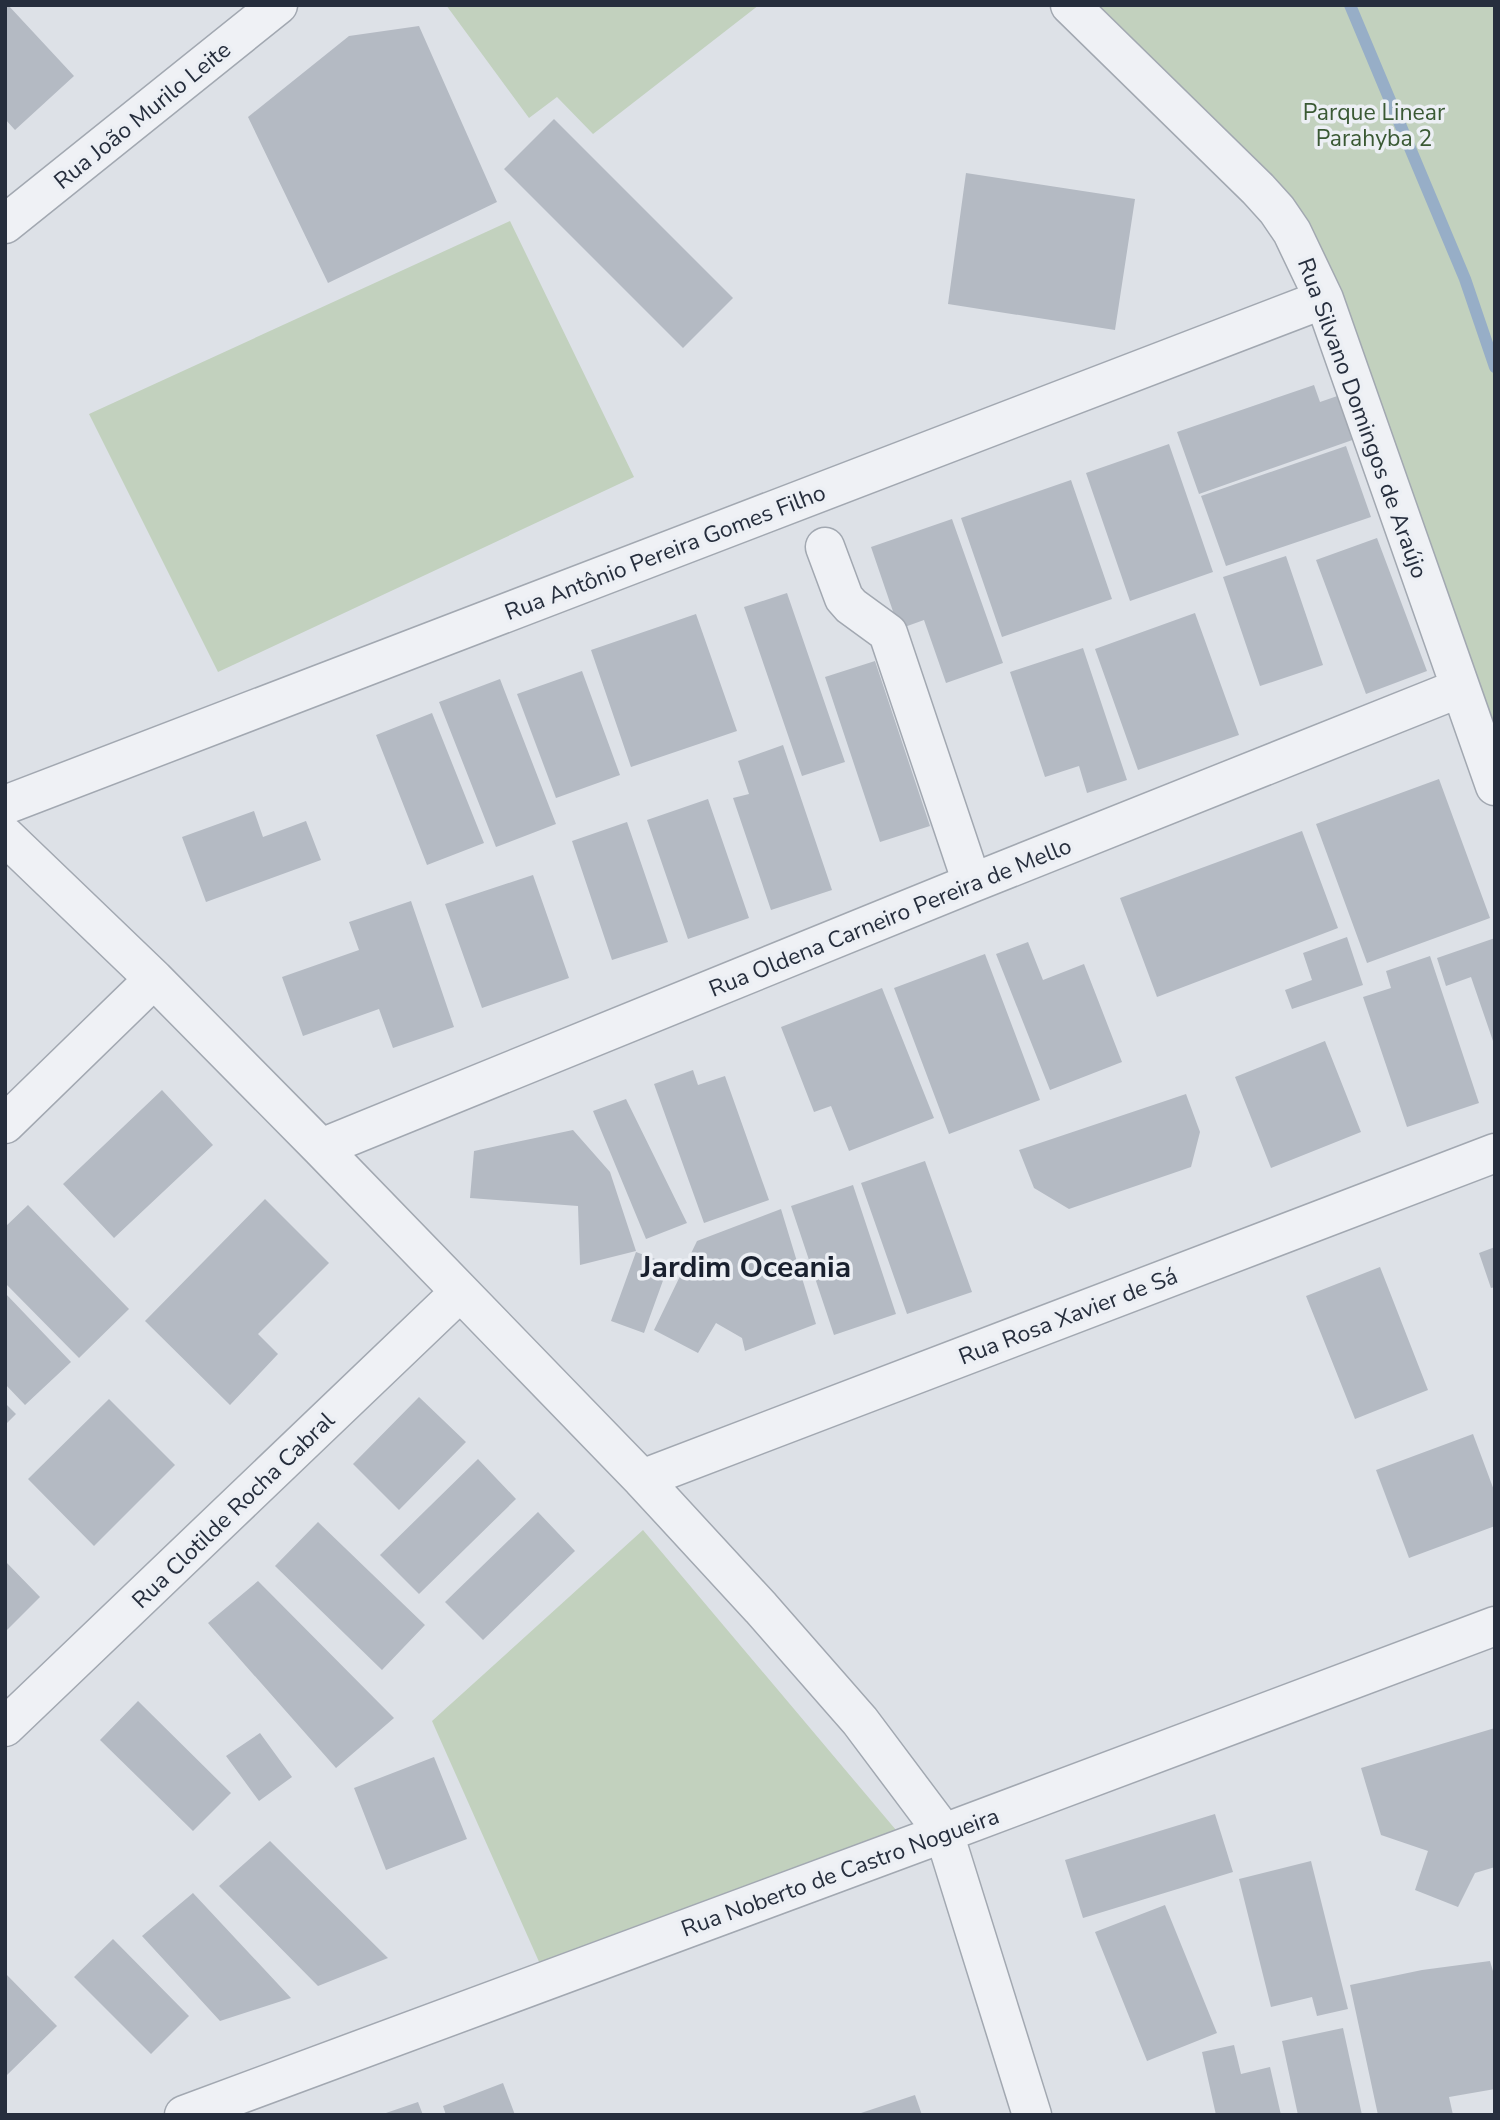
<svg xmlns="http://www.w3.org/2000/svg" width="1500" height="2120" font-family="'Nunito Sans',sans-serif">
  <style>
    .green { fill: #c2d1be }
    .lines { fill: none; stroke-linecap: round; stroke-linejoin: round }
    .stream { stroke: #97aec7; stroke-width: 12 }
    .building { fill: #b4bac3 }
    .minor-casing { stroke: #a2a8b1; stroke-width: 41 }
    .minor { stroke: #eff1f5; stroke-width: 38 }
    .labels { text-anchor: middle; stroke-width: 7; stroke-linejoin: round; paint-order: stroke }
    .park-label { font-size: 23px; fill: #3a5934; stroke: #eceff4 }
    .street-label { font-size: 23px; fill: #262e3d; stroke: #eceff4 }
    .district-label { font-size: 30px; font-weight: bold; fill: #19202e; stroke: #eceff4 }
  </style>
  <rect width="100%" height="100%" fill="#dde1e7"/>
  <path class="green" d="M 446,5 L 759,5 L 593,134 L 557,97 L 529,118 Z
    M 1078,5 L 1495,5 L 1495,763 L 1294,215 Z
    M 510,221 L 634,477 L 218,672 L 89,414 Z
    M 643,1530 L 896,1830 L 540,1964 L 432,1721 Z"/>
  <g class="lines">
    <path class="stream" d="M 1350,5 L 1465,279 L 1495,367"/>
  </g>
  <path class="building" d="M 5,5 L 8,5 L 74,76 L 15,130 L 5,119 Z
    M 419,26 L 497,202 L 328,283 L 248,117 L 349,36 Z
    M 554,119 L 733,298 L 683,348 L 504,169 Z
    M 966,173 L 1135,199 L 1115,330 L 948,304 Z
    M 1314,385 L 1320,402 L 1346,393 L 1361,437 L 1199,494 L 1177,432 Z
    M 1169,444 L 1213,572 L 1130,601 L 1086,473 Z
    M 1346,446 L 1371,517 L 1226,566 L 1201,496 Z
    M 1071,480 L 1112,599 L 1002,637 L 961,518 Z
    M 952,519 L 1003,663 L 946,683 L 924,620 L 899,629 L 871,547 Z
    M 1377,538 L 1427,671 L 1366,694 L 1316,560 Z
    M 1286,556 L 1323,665 L 1260,686 L 1223,577 Z
    M 787,593 L 845,762 L 802,776 L 744,607 Z
    M 1195,613 L 1239,735 L 1138,770 L 1095,649 Z
    M 696,614 L 737,731 L 631,767 L 591,650 Z
    M 1083,648 L 1127,780 L 1087,793 L 1079,766 L 1045,777 L 1010,672 Z
    M 875,661 L 930,826 L 880,842 L 825,677 Z
    M 582,671 L 620,775 L 556,798 L 517,694 Z
    M 500,679 L 556,824 L 496,847 L 439,702 Z
    M 432,713 L 484,843 L 427,865 L 376,735 Z
    M 783,745 L 832,890 L 771,910 L 733,798 L 749,794 L 738,761 Z
    M 1439,779 L 1490,918 L 1367,963 L 1316,824 Z
    M 708,799 L 749,918 L 688,939 L 647,820 Z
    M 254,811 L 263,837 L 306,821 L 321,860 L 206,902 L 182,837 Z
    M 627,822 L 668,942 L 612,960 L 572,841 Z
    M 1302,831 L 1338,928 L 1157,997 L 1120,898 Z
    M 533,875 L 569,978 L 482,1008 L 445,904 Z
    M 411,901 L 454,1027 L 393,1048 L 379,1009 L 303,1036 L 282,977 L 359,950 L 349,922 Z
    M 1347,937 L 1363,985 L 1292,1009 L 1285,990 L 1312,980 L 1303,953 Z
    M 1495,938 L 1495,1044 L 1494,1044 L 1471,977 L 1446,986 L 1437,958 Z
    M 1028,942 L 1043,980 L 1084,964 L 1122,1062 L 1050,1090 L 996,954 Z
    M 985,954 L 1040,1100 L 949,1134 L 894,988 Z
    M 1430,956 L 1479,1103 L 1407,1127 L 1363,997 L 1391,988 L 1386,971 Z
    M 882,988 L 934,1118 L 849,1151 L 831,1106 L 814,1112 L 781,1027 Z
    M 1325,1041 L 1361,1132 L 1271,1168 L 1235,1077 Z
    M 693,1070 L 698,1085 L 725,1076 L 769,1200 L 704,1223 L 654,1084 Z
    M 162,1090 L 213,1145 L 114,1238 L 63,1184 Z
    M 1186,1094 L 1200,1132 L 1191,1167 L 1069,1209 L 1034,1188 L 1019,1150 Z
    M 626,1099 L 687,1223 L 646,1239 L 593,1111 Z
    M 573,1130 L 610,1172 L 636,1251 L 580,1265 L 578,1206 L 470,1198 L 474,1151 Z
    M 925,1161 L 972,1292 L 907,1314 L 861,1183 Z
    M 853,1185 L 896,1314 L 834,1335 L 791,1206 Z
    M 265,1199 L 329,1263 L 258,1334 L 278,1354 L 230,1405 L 145,1321 Z
    M 28,1205 L 129,1309 L 79,1358 L 5,1283 L 5,1227 Z
    M 781,1209 L 816,1324 L 745,1351 L 742,1338 L 716,1323 L 698,1353 L 654,1330 L 697,1241 Z
    M 1495,1247 L 1495,1287 L 1491,1288 L 1479,1253 Z
    M 636,1252 L 669,1264 L 644,1333 L 611,1321 Z
    M 1380,1267 L 1428,1390 L 1355,1419 L 1306,1296 Z
    M 5,1293 L 71,1362 L 25,1405 L 5,1384 Z
    M 419,1397 L 466,1442 L 399,1510 L 353,1464 Z
    M 109,1399 L 175,1465 L 94,1546 L 28,1479 Z
    M 5,1403 L 16,1414 L 5,1425 Z
    M 1473,1434 L 1495,1493 L 1495,1526 L 1409,1558 L 1376,1470 Z
    M 478,1459 L 516,1499 L 419,1594 L 380,1555 Z
    M 538,1512 L 575,1551 L 483,1640 L 445,1602 Z
    M 318,1522 L 425,1625 L 382,1670 L 275,1566 Z
    M 5,1561 L 40,1597 L 5,1632 Z
    M 258,1581 L 394,1718 L 336,1768 L 208,1623 Z
    M 138,1701 L 231,1793 L 193,1831 L 100,1740 Z
    M 1495,1728 L 1495,1867 L 1475,1873 L 1458,1907 L 1415,1890 L 1428,1851 L 1381,1835 L 1361,1768 Z
    M 260,1733 L 292,1777 L 259,1801 L 226,1756 Z
    M 434,1757 L 467,1839 L 386,1870 L 354,1788 Z
    M 1215,1814 L 1233,1872 L 1083,1918 L 1065,1860 Z
    M 270,1841 L 388,1958 L 318,1986 L 219,1886 Z
    M 1311,1861 L 1348,2009 L 1317,2016 L 1312,1997 L 1271,2007 L 1239,1879 Z
    M 193,1893 L 291,1998 L 220,2021 L 142,1936 Z
    M 1165,1905 L 1217,2033 L 1147,2061 L 1095,1932 Z
    M 113,1939 L 189,2016 L 151,2054 L 74,1977 Z
    M 1490,1961 L 1495,1978 L 1495,2089 L 1449,2097 L 1453,2115 L 1378,2115 L 1350,1985 L 1422,1970 Z
    M 5,1973 L 57,2026 L 5,2077 Z
    M 1343,2028 L 1362,2115 L 1298,2115 L 1282,2041 Z
    M 1234,2045 L 1241,2074 L 1270,2067 L 1281,2115 L 1216,2115 L 1202,2052 Z
    M 503,2083 L 515,2115 L 446,2115 L 443,2106 Z
    M 915,2095 L 922,2115 L 858,2115 L 858,2114 Z
    M 418,2102 L 423,2115 L 383,2115 L 383,2114 Z"/>
  <g class="lines">
    <defs>
      <path id="minor" d="M 1070,5 L 1258,189 L 1277,210 L 1292,232 L 1324,299 L 1495,786
        M 5,224 L 278,5
        M 825,547 L 844,598 L 851,606 L 888,633 L 972,883
        M 5,805 L 1324,299
        M 5,836 L 154,979 L 321,1148 L 642,1479 L 761,1608 L 860,1721 L 944,1833 L 1032,2115
        M 5,1124 L 154,979
        M 321,1148 L 972,883 L 1460,688
        M 642,1479 L 1495,1153
        M 5,1727 L 460,1292
        M 184,2115 L 944,1833 L 1495,1626"/>
    </defs>
    <use href="#minor" class="minor-casing"/>
    <use href="#minor" class="minor"/>
  </g>
  <g class="labels">
    <g class="park-label">
      <text x="1374" y="120">Parque Linear<tspan x="1374" dy="26">Parahyba 2</tspan></text>
    </g>
    <g class="street-label">
      <text transform="translate(142 115) rotate(-39)" y="8">Rua João Murilo Leite</text>
      <text transform="translate(1363 418) rotate(70)" y="8">Rua Silvano Domingos de Araújo</text>
      <text transform="translate(665 552) rotate(-21)" y="8">Rua Antônio Pereira Gomes Filho</text>
      <text transform="translate(890 917) rotate(-22)" y="8">Rua Oldena Carneiro Pereira de Mello</text>
      <text transform="translate(1068 1316) rotate(-21)" y="8">Rua Rosa Xavier de Sá</text>
      <text transform="translate(233 1510) rotate(-44)" y="8">Rua Clotilde Rocha Cabral</text>
      <text transform="translate(840 1872) rotate(-20)" y="8">Rua Noberto de Castro Nogueira</text>
    </g>
    <g class="district-label">
      <text x="746" y="1277">Jardim Oceania</text>
    </g>
  </g>
  <rect width="1500" height="2120" fill="none" stroke="#262e3d" stroke-width="14"/>
</svg>
